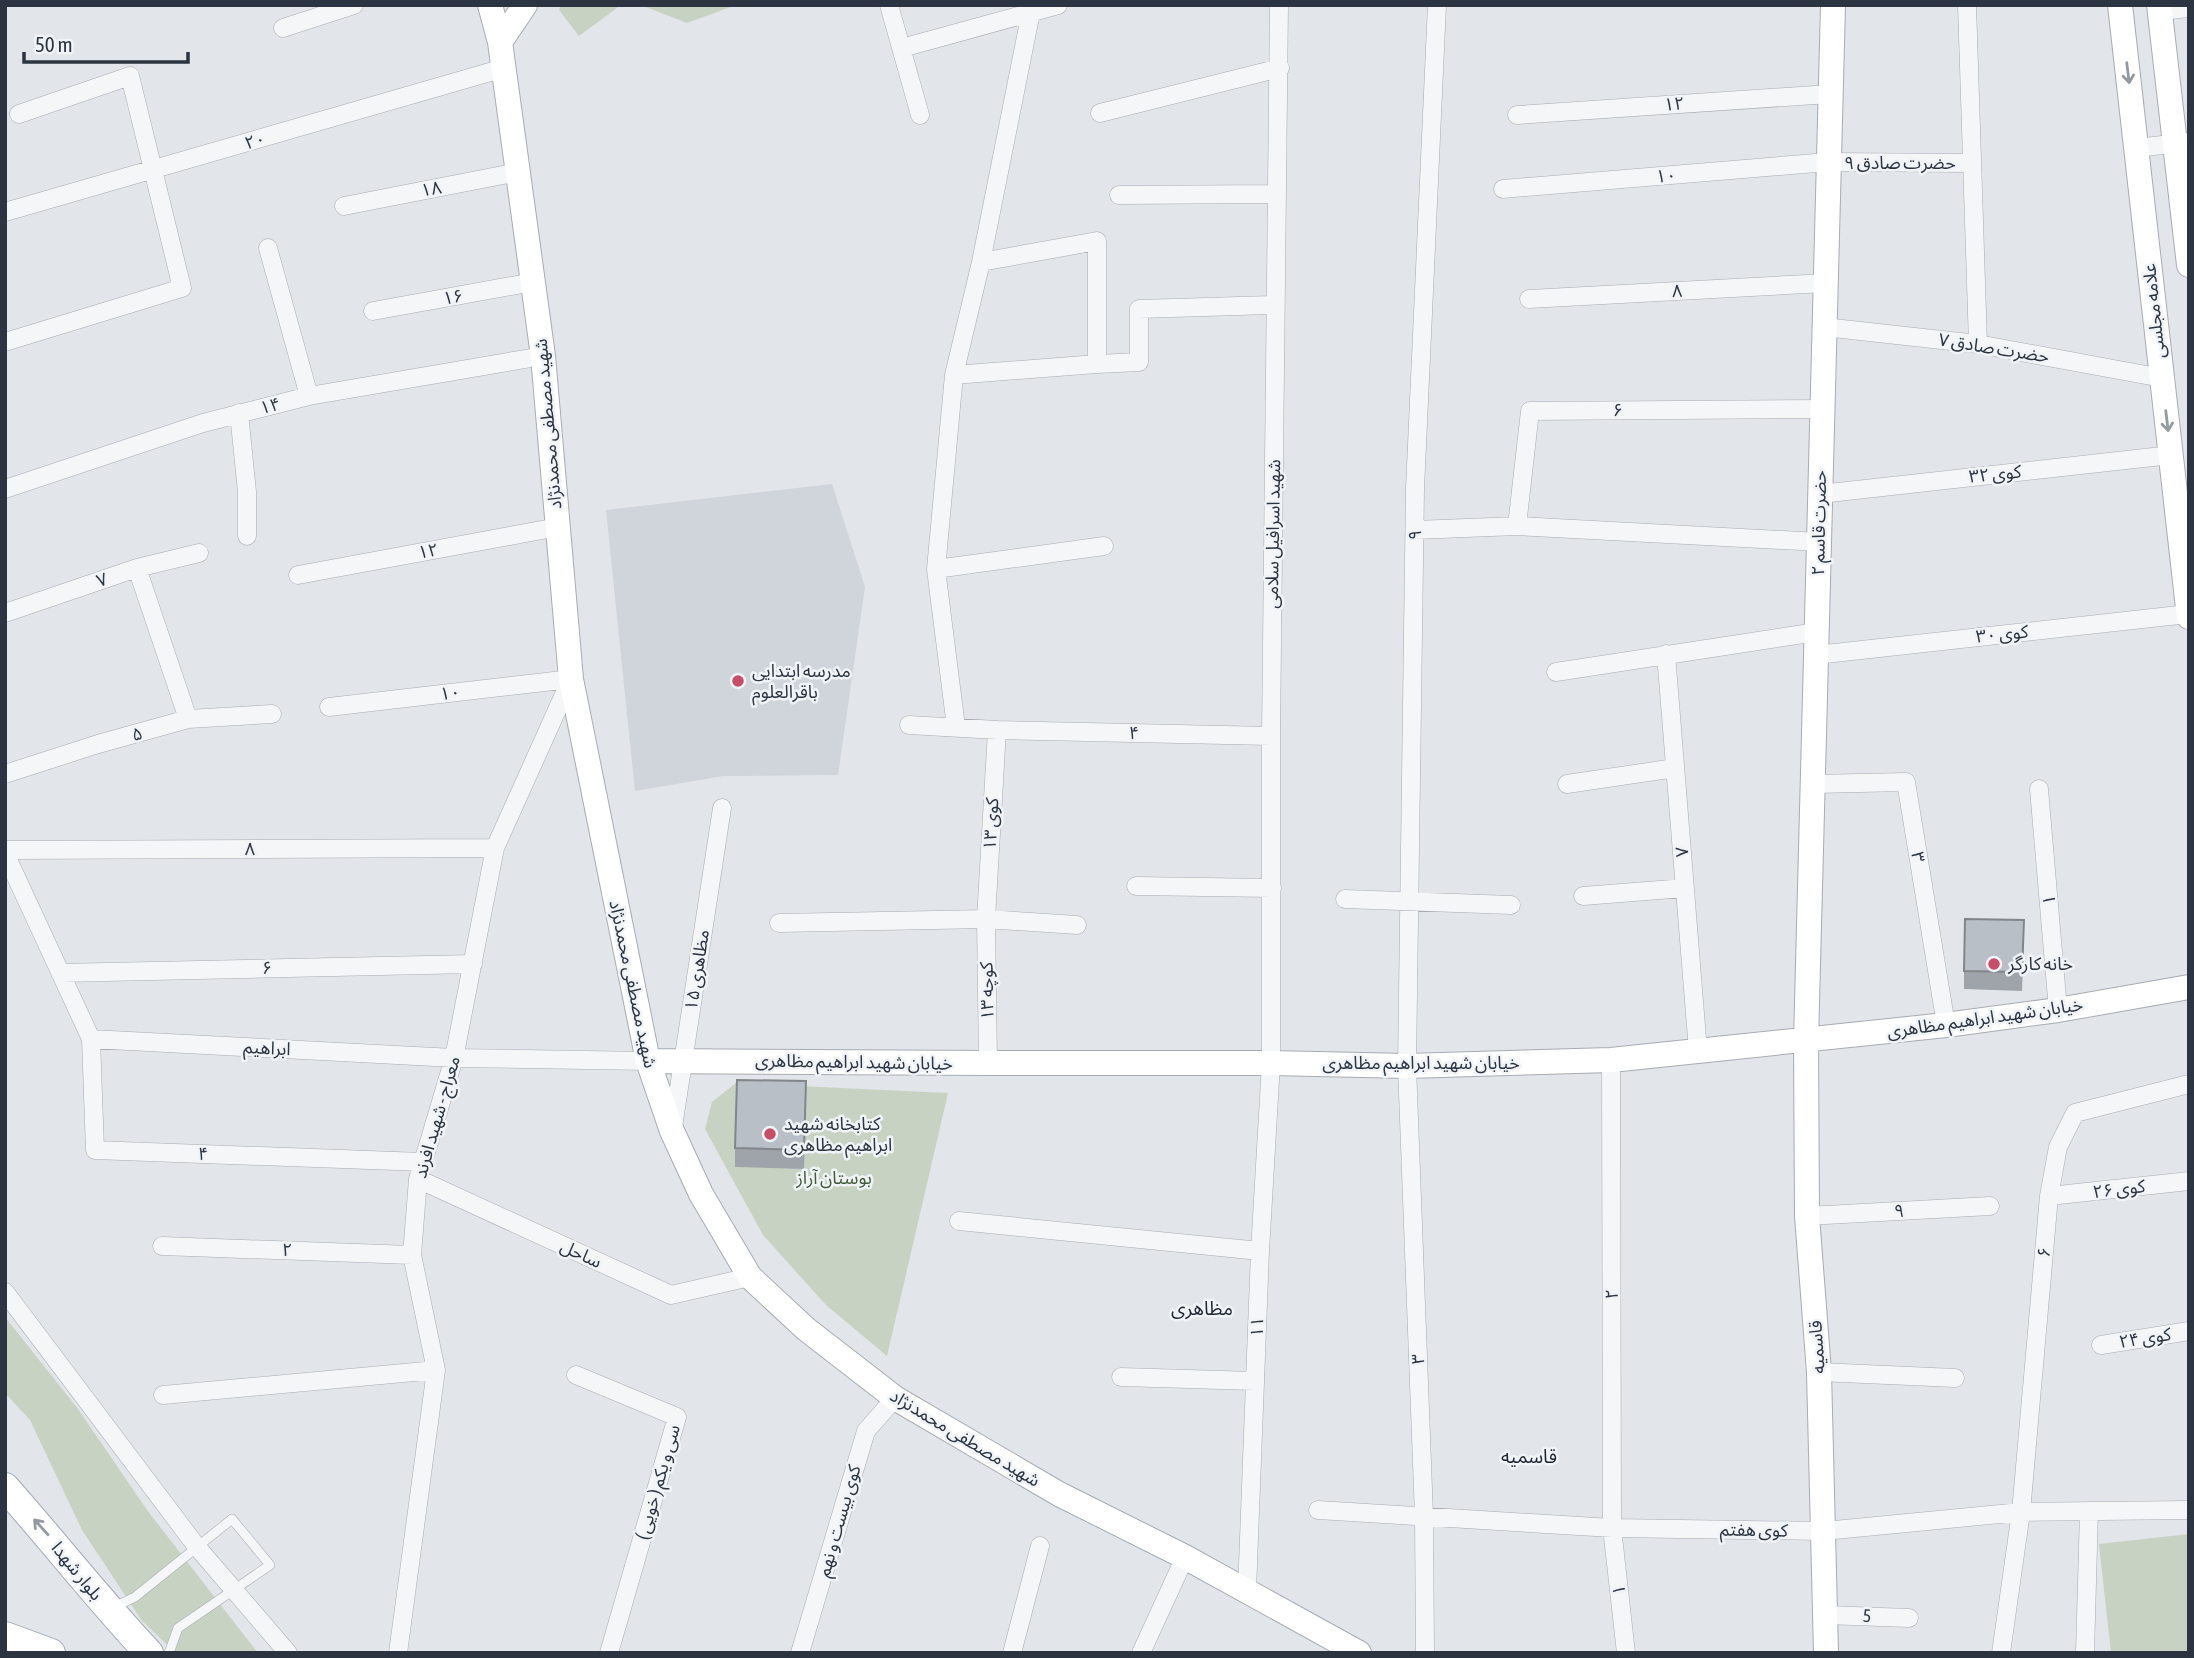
<svg xmlns="http://www.w3.org/2000/svg" width="2194" height="1658" font-family="'Asap Condensed','Noto Sans Arabic',sans-serif">
  <style>
    .built { fill: #d0d4db }
    .green { fill: #c8d2c3 }
    .lines { fill: none; stroke-linecap: round; stroke-linejoin: round }
    .lane-casing { stroke: #a7acb3; stroke-width: 10 }
    .street-casing { stroke: #a7acb3; stroke-width: 19 }
    .secondary-casing { stroke: #a7acb3; stroke-width: 26 }
    .primary-casing { stroke: #a2aab4; stroke-width: 30 }
    .lane { stroke: #f4f6f8; stroke-width: 9 }
    .street { stroke: #f4f6f8; stroke-width: 18 }
    .secondary { stroke: #fff; stroke-width: 24 }
    .primary { stroke: #fff; stroke-width: 28 }
    .wall { fill: #9fa4aa }
    .building { fill: #b9bfc6; stroke: #82868b; stroke-width: 2 }
    .oneway { stroke: #959aa0 }
    .poi-dot { fill: #c54f69; stroke: #f1f4f7; stroke-width: 2.5 }
    .labels { text-anchor: middle; stroke-width: 5; stroke-linejoin: round; paint-order: stroke }
    .street-label { font-size: 18px; fill: #2b3440; stroke: #f1f4f7 }
    .poi-label { font-size: 18px; fill: #2b3440; stroke: #f1f4f7; text-anchor: start }
    .park-label { font-size: 18px; fill: #425b39; stroke: #f1f4f7 }
    .neighbourhood-label { font-size: 19px; fill: #1d2531; stroke: #f1f4f7 }
  </style>
  <rect width="100%" height="100%" fill="#e2e5e9"/>
  <path class="built" d="M 832,484 L 865,587 L 838,775 L 723,776 L 635,791 L 606,510 Z"/>
  <path class="green" d="M 561,5 L 621,5 L 579,36 L 559,10 Z
    M 641,5 L 736,5 L 687,23 Z
    M 736,1083 L 948,1093 L 887,1356 L 826,1305 L 763,1235 L 705,1129 L 712,1102 Z
    M 5,1317 L 78,1409 L 147,1510 L 258,1653 L 176,1653 L 142,1621 L 82,1530 L 30,1420 L 5,1393 Z
    M 2189,1534 L 2189,1653 L 2111,1653 L 2099,1544 Z"/>
  <g class="lines">
    <defs>
      <path id="lane" d="M 112,1608 L 135,1597 L 232,1519 L 270,1565 L 178,1628 L 169,1653"/>
      <path id="street" d="M 889,5 L 920,115
        M 1967,5 L 1978,344
        M 2160,11 L 2189,8
        M 283,28 L 354,5
        M 902,48 L 1058,5
        M 1100,113 L 1280,68
        M 1517,115 L 1830,94
        M 2136,148 L 2189,142
        M 1503,189 L 1828,162 L 1972,163
        M 1119,195 L 1277,194
        M 344,206 L 518,172
        M 5,212 L 504,68
        M 268,248 L 309,396
        M 1529,299 L 1826,283
        M 373,311 L 533,282
        M 1824,327 L 1978,344 L 2162,378
        M 5,342 L 182,288 L 130,76 L 19,114
        M 1097,364 L 1139,362 L 1139,309 L 1275,305
        M 954,375 L 1097,364 L 1097,241 L 981,262
        M 239,413 L 247,492 L 247,536
        M 5,489 L 203,423 L 309,396 L 543,356
        M 1820,494 L 2171,455
        M 1517,526 L 1530,411 L 1822,409
        M 1415,530 L 1517,526 L 1819,542
        M 137,568 L 188,719
        M 936,569 L 1104,546
        M 298,575 L 558,527
        M 5,613 L 137,568 L 199,553
        M 1666,654 L 1698,1051
        M 1816,655 L 2188,614
        M 1556,672 L 1817,632
        M 329,707 L 571,679
        M 909,725 L 997,730 L 1271,736
        M 956,727 L 936,569 L 954,375 L 981,262 L 1031,12
        M 5,774 L 98,744 L 188,719 L 272,714
        M 1567,784 L 1675,768
        M 1813,784 L 1906,782 L 1946,1025
        M 2039,789 L 2058,1010
        M 5,850 L 495,848
        M 5,853 L 91,1039 L 95,1150 L 423,1162
        M 1136,886 L 1272,888
        M 1583,896 L 1685,888
        M 1345,899 L 1511,905
        M 779,923 L 986,919 L 1077,925
        M 60,973 L 473,964
        M 91,1039 L 454,1058 L 648,1061
        M 1611,1060 L 1612,1528 L 1626,1653
        M 988,1063 L 986,919 L 997,730
        M 673,1127 L 722,808
        M 418,1179 L 671,1295 L 750,1277
        M 2049,1196 L 2189,1181
        M 1807,1216 L 1990,1206
        M 959,1221 L 1260,1251
        M 162,1246 L 412,1255
        M 5,1292 L 197,1547 L 288,1653
        M 2101,1345 L 2189,1331
        M 1819,1372 L 1955,1378
        M 576,1375 L 677,1417 L 609,1653
        M 1121,1377 L 1255,1381
        M 163,1395 L 436,1370
        M 1318,1510 L 1612,1528 L 1824,1531 L 2021,1512 L 2189,1510
        M 1247,1591 L 1260,1251 L 1271,1063 L 1271,736 L 1279,5
        M 1825,1615 L 1909,1618
        M 398,1653 L 436,1370 L 412,1255 L 418,1179 L 454,1058 L 495,848 L 571,679
        M 800,1653 L 866,1431 L 895,1398
        M 1012,1653 L 1040,1546
        M 1141,1653 L 1185,1557
        M 1425,1653 L 1424,1516 L 1407,1066 L 1415,489 L 1437,5
        M 2001,1653 L 2021,1512 L 2049,1196 L 2058,1147 L 2075,1113 L 2189,1084
        M 2085,1653 L 2089,1511"/>
      <path id="secondary" d="M 490,5 L 500,42 L 543,356 L 571,679 L 648,1061 L 672,1131 L 701,1194 L 750,1277 L 806,1329 L 895,1398 L 1059,1494 L 1185,1557 L 1359,1653
        M 2120,5 L 2189,617
        M 2159,5 L 2189,265
        M 500,42 L 525,5
        M 648,1061 L 988,1063 L 1271,1063 L 1407,1066 L 1611,1060 L 1946,1025 L 2058,1010 L 2189,987
        M 1826,1653 L 1819,1372 L 1807,1216 L 1806,1041 L 1833,5"/>
      <path id="primary" d="M 5,1487 C 54,1542 99,1600 149,1653
        M 5,1636 L 51,1653"/>
    </defs>
    <use href="#lane" class="lane-casing"/>
    <use href="#street" class="street-casing"/>
    <use href="#secondary" class="secondary-casing"/>
    <use href="#primary" class="primary-casing"/>
    <use href="#lane" class="lane"/>
    <use href="#street" class="street"/>
    <use href="#secondary" class="secondary"/>
    <use href="#primary" class="primary"/>
  </g>
  <path class="wall" d="M 2024,939 L 2022,991 L 1964,989 L 1964,971 Z
    M 806,1100 L 804,1169 L 735,1167 L 735,1148 Z"/>
  <path class="building" d="M 1965,919 L 2024,920 L 2022,972 L 1964,971 Z
    M 737,1080 L 806,1081 L 804,1150 L 735,1148 Z"/>
  <defs><path id="oneway-shaft" d="M-6 0H5M1.5-3L5.5 0L1.5 3" fill="none" stroke-width="1.6" stroke-linecap="round" stroke-linejoin="round" transform="scale(1.75)"/></defs>
  <g class="oneway">
    <use href="#oneway-shaft" transform="translate(2128 73) rotate(83)"/>
    <use href="#oneway-shaft" transform="translate(2167 421) rotate(83)"/>
    <use href="#oneway-shaft" transform="translate(41 1527) rotate(-132)"/>
  </g>
  <g class="poi-dot">
    <circle cx="738" cy="681" r="7"/>
    <circle cx="1994" cy="964" r="7"/>
    <circle cx="770" cy="1134" r="7"/>
  </g>
  <g class="labels">
    <g class="street-label">
      <text transform="translate(1674 104) rotate(-4)" y="6">۱۲</text>
      <text transform="translate(255 141) rotate(-16)" y="6">۲۰</text>
      <text x="1900" y="169">۹ حضرت صادق</text>
      <text transform="translate(1666 176) rotate(-5)" y="6">۱۰</text>
      <text transform="translate(431 189) rotate(-11)" y="6">۱۸</text>
      <text transform="translate(1677 291) rotate(-3)" y="6">۸</text>
      <text transform="translate(453 297) rotate(-10)" y="6">۱۶</text>
      <text transform="translate(2154 311) rotate(-96)" y="6">علامه مجلسی</text>
      <text transform="translate(1994 348) rotate(9)" y="6">۷ حضرت صادق</text>
      <text transform="translate(270 406) rotate(-14)" y="6">۱۴</text>
      <text x="1618" y="416">۶</text>
      <text transform="translate(548 424) rotate(-95)" y="6">شهید مصطفی محمدنژاد</text>
      <text transform="translate(1995 474) rotate(-6)" y="6">کوی ۳۲</text>
      <text transform="translate(1819 523) rotate(-89)" y="6">۲ حضرت قاسم</text>
      <text transform="translate(1273 534) rotate(-89)" y="6">شهید اسرافیل سلامی</text>
      <text transform="translate(1415 535) rotate(-89)" y="6">۹</text>
      <text transform="translate(428 551) rotate(-10)" y="6">۱۲</text>
      <text transform="translate(102 580) rotate(-19)" y="6">۷</text>
      <text transform="translate(2002 634) rotate(-6)" y="6">کوی ۳۰</text>
      <text transform="translate(450 693) rotate(-7)" y="6">۱۰</text>
      <text transform="translate(1134 733) rotate(1)" y="6">۴</text>
      <text transform="translate(137 734) rotate(-16)" y="6">۵</text>
      <text transform="translate(991 824) rotate(-87)" y="6">کوی ۱۳</text>
      <text x="250" y="855">۸</text>
      <text transform="translate(1682 852) rotate(-95)" y="6">۷</text>
      <text transform="translate(1918 857) rotate(81)" y="6">۳</text>
      <text transform="translate(2049 900) rotate(-95)" y="6">۱</text>
      <text transform="translate(267 968) rotate(-1)" y="6">۶</text>
      <text transform="translate(697 970) rotate(-81)" y="6">۱۵ مظاهری</text>
      <text transform="translate(633 984) rotate(78)" y="6">شهید مصطفی محمدنژاد</text>
      <text transform="translate(987 991) rotate(-91)" y="6">کوچه ۱۳</text>
      <text transform="translate(1985 1018) rotate(-8)" y="6">خیابان شهید ابراهیم مظاهری</text>
      <text transform="translate(267 1048) rotate(3)" y="6">ابراهیم</text>
      <text transform="translate(854 1062) rotate(1)" y="6">خیابان شهید ابراهیم مظاهری</text>
      <text x="1421" y="1069">خیابان شهید ابراهیم مظاهری</text>
      <text transform="translate(437 1117) rotate(-74)" y="6">معراج - شهید افرند</text>
      <text transform="translate(203 1154) rotate(2)" y="6">۴</text>
      <text transform="translate(2119 1189) rotate(-7)" y="6">کوی ۲۶</text>
      <text transform="translate(1899 1211) rotate(-3)" y="6">۹</text>
      <text transform="translate(287 1250) rotate(2)" y="6">۲</text>
      <text transform="translate(2044 1252) rotate(-85)" y="6">۶</text>
      <text transform="translate(581 1254) rotate(25)" y="6">ساحل</text>
      <text transform="translate(1612 1294) rotate(-90)" y="6">۲</text>
      <text transform="translate(1257 1327) rotate(-88)" y="6">۱۱</text>
      <text transform="translate(2145 1338) rotate(-9)" y="6">کوی ۲۴</text>
      <text transform="translate(1817 1347) rotate(-94)" y="6">قاسمیه</text>
      <text transform="translate(1418 1359) rotate(-92)" y="6">۳</text>
      <text transform="translate(965 1438) rotate(31)" y="6">شهید مصطفی محمدنژاد</text>
      <text transform="translate(658 1482) rotate(-74)" y="6">سی و یکم ( خویی )</text>
      <text transform="translate(839 1521) rotate(-74)" y="6">کوی بیست و نهم</text>
      <text transform="translate(1754 1530) rotate(1)" y="6">کوی هفتم</text>
      <text transform="translate(77 1571) rotate(51)" y="6">بلوار شهدا</text>
      <text transform="translate(1619 1590) rotate(-96)" y="6">۱</text>
      <text transform="translate(1867 1616) rotate(3)" y="6">5</text>
    </g>
    <g class="poi-label">
      <text x="752" y="677">مدرسه ابتدایی<tspan x="752" dy="21">باقرالعلوم</tspan></text>
      <text x="2008" y="970">خانه کارگر</text>
      <text x="784" y="1130">کتابخانه شهید<tspan x="784" dy="21">ابراهیم مظاهری</tspan></text>
    </g>
    <g class="park-label">
      <text x="834" y="1184">بوستان آراز</text>
    </g>
    <g class="neighbourhood-label">
      <text x="1202" y="1315">مظاهری</text>
      <text x="1529" y="1463">قاسمیه</text>
    </g>
  </g>
  <rect width="2194" height="1658" fill="none" stroke="#2b3440" stroke-width="14"/>
  <path d="M24 52v10h164v-10" fill="none" stroke="#2b3440" stroke-width="3.5"/>
  <text x="35" y="52" font-size="21" fill="#2b3440" stroke="#f1f4f7" stroke-width="5" paint-order="stroke">50 m</text>
</svg>
